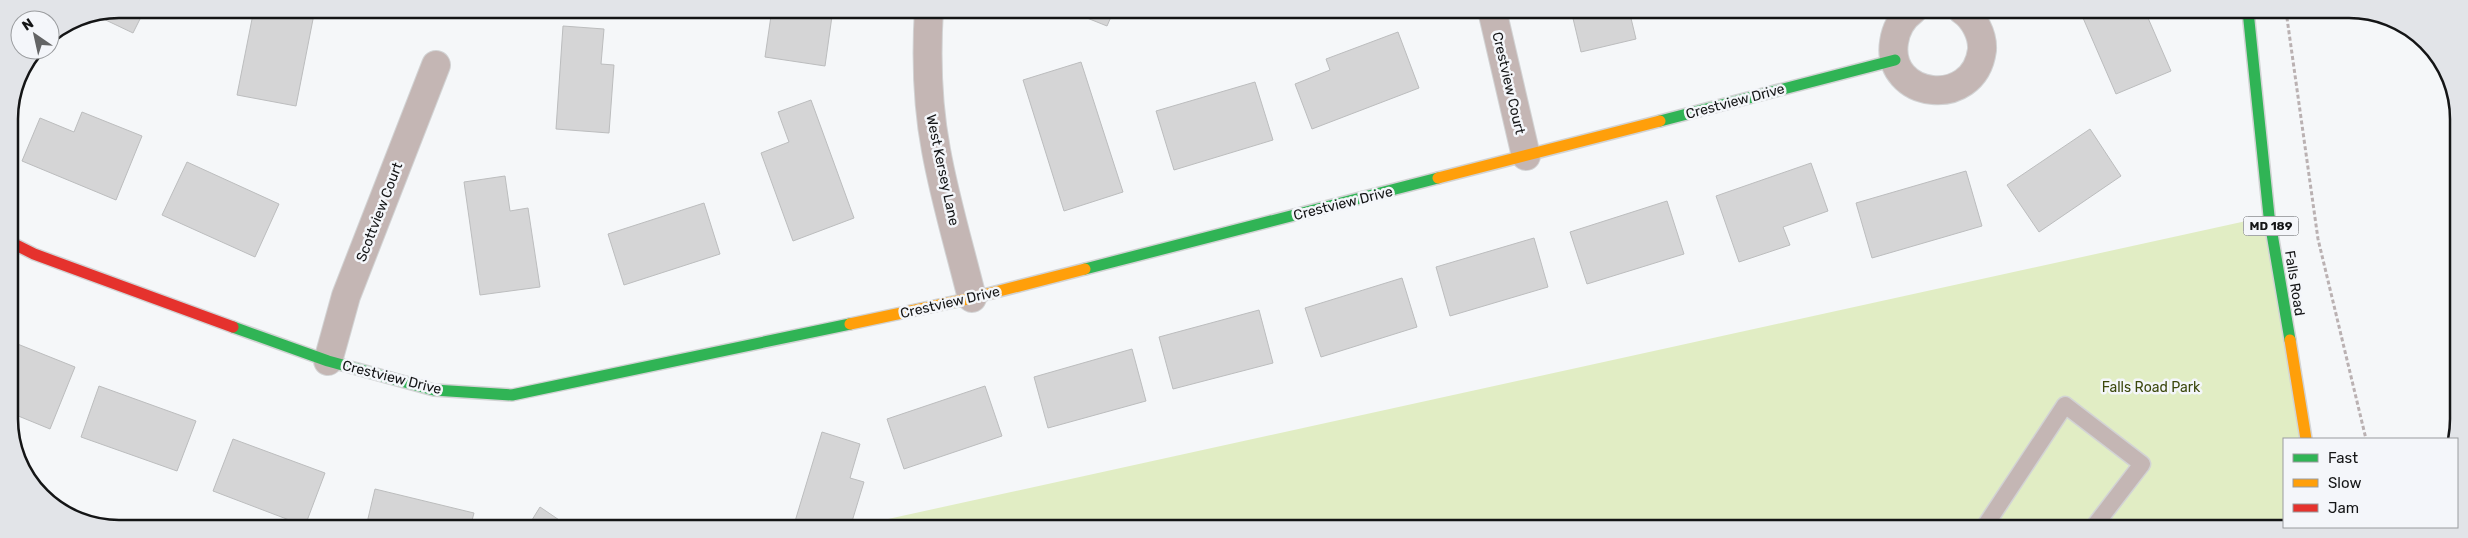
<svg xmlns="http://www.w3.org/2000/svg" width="2468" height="538" font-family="Rubik,sans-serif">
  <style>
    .green { fill: #e1edc4 }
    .building { fill: #d5d5d6; stroke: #bcbdbe }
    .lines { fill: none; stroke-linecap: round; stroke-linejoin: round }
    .lane-casing { stroke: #d2d3d4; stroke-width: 19 }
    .street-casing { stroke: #d2d3d4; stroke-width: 30 }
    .fast-casing { stroke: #d2d3d4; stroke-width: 14 }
    .slow-casing { stroke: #d2d3d4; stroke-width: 14 }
    .jam-casing { stroke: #d2d3d4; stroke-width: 14 }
    .path { stroke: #bab1b2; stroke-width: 3; stroke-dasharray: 4 2.5; stroke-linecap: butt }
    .lane { stroke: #c4b6b4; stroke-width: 16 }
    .street { stroke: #c4b6b4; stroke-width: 28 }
    .fast { stroke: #30b455; stroke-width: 11 }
    .slow { stroke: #ff9f0a; stroke-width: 11 }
    .jam { stroke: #e5322d; stroke-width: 11 }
    .labels { text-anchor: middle; stroke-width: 5; stroke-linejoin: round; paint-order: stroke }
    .shield { fill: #f4f6fa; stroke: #57585a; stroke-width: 1 }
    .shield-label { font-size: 12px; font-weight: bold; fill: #141516 }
    .street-label { font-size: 14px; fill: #141516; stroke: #f4f6fa }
    .park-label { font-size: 14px; fill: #3b480c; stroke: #f4f6fa }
    .rim { fill: none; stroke: #141516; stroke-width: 2.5 }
  </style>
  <rect width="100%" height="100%" fill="#f5f7f9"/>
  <path class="green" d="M 2269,216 L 2306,439 L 2284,439 L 2284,527 L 2321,527 L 2321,529 L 847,528 Z"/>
  <path class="building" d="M 118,9 L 145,9 L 133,33 L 93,14 Z
    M 254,9 L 315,9 L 296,106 L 237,95 Z
    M 772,9 L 833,9 L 825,66 L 765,57 Z
    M 1067,10 L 1114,10 L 1107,26 Z
    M 1571,10 L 1629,10 L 1636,39 L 1581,52 Z
    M 1713,10 L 1741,10 L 1716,18 Z
    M 2080,11 L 2145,11 L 2171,71 L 2116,94 Z
    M 563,26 L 604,29 L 601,64 L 614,65 L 609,133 L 556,129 Z
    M 1398,32 L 1419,88 L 1312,129 L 1295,84 L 1330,70 L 1326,59 Z
    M 1081,62 L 1123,192 L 1064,211 L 1023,80 Z
    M 1255,82 L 1273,140 L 1174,170 L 1156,111 Z
    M 811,100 L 854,218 L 793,241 L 761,153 L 789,142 L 778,112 Z
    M 82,112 L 142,136 L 116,200 L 22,161 L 40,118 L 74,132 Z
    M 2090,129 L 2121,176 L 2039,232 L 2007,185 Z
    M 187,162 L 279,204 L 255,257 L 162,215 Z
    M 1811,163 L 1828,211 L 1783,227 L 1790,245 L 1739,262 L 1716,196 Z
    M 1966,171 L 1982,226 L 1872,258 L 1856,203 Z
    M 505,176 L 510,211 L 528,208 L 540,287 L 480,295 L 464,182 Z
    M 1667,201 L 1684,254 L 1587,284 L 1570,232 Z
    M 704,203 L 720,254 L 624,285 L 608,234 Z
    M 1534,238 L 1548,287 L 1450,316 L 1436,267 Z
    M 1402,278 L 1417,327 L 1321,357 L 1305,308 Z
    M 1259,310 L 1273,363 L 1173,389 L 1159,337 Z
    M 10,341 L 75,367 L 50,429 L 11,413 Z
    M 1132,349 L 1146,401 L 1048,428 L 1034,377 Z
    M 99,386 L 196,421 L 177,471 L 81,437 Z
    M 985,386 L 1002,436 L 904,469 L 887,419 Z
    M 822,432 L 860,444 L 850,478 L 864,482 L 850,528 L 793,528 Z
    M 233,439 L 325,473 L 305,526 L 213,491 Z
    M 375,489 L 474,513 L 470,528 L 366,527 Z
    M 540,507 L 571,528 L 527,528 Z"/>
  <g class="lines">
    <defs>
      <path id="lane" d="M 1983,529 L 2065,405 L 2142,464 L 2092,529"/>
      <path id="street" d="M 929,9 C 926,57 927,103 936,150 C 945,200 960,249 972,298
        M 1492,10 L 1526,156
        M 1913,10 C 1902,18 1896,28 1894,42 C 1885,98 1974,111 1982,50 C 1983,35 1974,18 1962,10
        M 328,361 L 346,296 L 436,65"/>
      <path id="fast" d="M 2248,11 L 2269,216 L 2290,340
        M 1660,121 L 1895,60
        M 1085,269 L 1438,178
        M 233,327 L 328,361 L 434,390 L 512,395 L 850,324"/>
      <path id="slow" d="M 1438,178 L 1660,121
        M 850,324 L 972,298 L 1085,269
        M 2290,340 L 2306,439"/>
      <path id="jam" d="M 10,242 L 34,254 L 233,327
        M 2321,527 L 2321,529"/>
    </defs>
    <use href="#lane" class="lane-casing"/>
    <use href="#street" class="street-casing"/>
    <use href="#fast" class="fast-casing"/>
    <use href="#slow" class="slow-casing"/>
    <use href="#jam" class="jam-casing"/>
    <path class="path" d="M 2286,11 L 2318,239 L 2366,439"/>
    <use href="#lane" class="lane"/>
    <use href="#street" class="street"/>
    <use href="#fast" class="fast"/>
    <use href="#slow" class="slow"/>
    <use href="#jam" class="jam"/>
  </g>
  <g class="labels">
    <rect class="shield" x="2243.5" y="216.5" width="55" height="19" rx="4"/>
    <g class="shield-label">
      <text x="2271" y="230">MD 189</text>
    </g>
    <g class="street-label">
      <text transform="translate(1509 83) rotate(77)" y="5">Crestview Court</text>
      <text transform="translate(1735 101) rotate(-15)" y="5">Crestview Drive</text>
      <text transform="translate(943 170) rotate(78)" y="5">West Kersey Lane</text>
      <text transform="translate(1343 203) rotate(-14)" y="5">Crestview Drive</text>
      <text transform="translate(379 212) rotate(-69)" y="5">Scottview Court</text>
      <text transform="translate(2295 283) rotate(81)" y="5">Falls Road</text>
      <text transform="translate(950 302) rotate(-13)" y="5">Crestview Drive</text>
      <text transform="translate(392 377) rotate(14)" y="5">Crestview Drive</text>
    </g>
    <g class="park-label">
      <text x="2151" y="392">Falls Road Park</text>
    </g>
  </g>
  <path d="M0 0H2468V538H0ZM119 18H2349A101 101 0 0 1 2450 119V419A101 101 0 0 1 2349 520H119A101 101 0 0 1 18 419V119A101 101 0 0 1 119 18Z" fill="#e2e4e8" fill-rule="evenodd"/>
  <path class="rim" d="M119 18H2349A101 101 0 0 1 2450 119V419A101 101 0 0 1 2349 520H119A101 101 0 0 1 18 419V119A101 101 0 0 1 119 18Z"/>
  <rect x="2283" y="438" width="175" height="90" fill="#f4f6fa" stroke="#9a9c9f"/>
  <rect x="2293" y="454" width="25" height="8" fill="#30b455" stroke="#9a9c9f"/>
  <text x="2328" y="463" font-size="15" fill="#141516">Fast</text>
  <rect x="2293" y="479" width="25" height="8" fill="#ff9f0a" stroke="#9a9c9f"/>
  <text x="2328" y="488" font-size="15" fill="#141516">Slow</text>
  <rect x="2293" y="504" width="25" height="8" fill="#e5322d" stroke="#9a9c9f"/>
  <text x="2328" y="513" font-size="15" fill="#141516">Jam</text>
  <g transform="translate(35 35) rotate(326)"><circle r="24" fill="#f4f6fa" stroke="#9a9c9f"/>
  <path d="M0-4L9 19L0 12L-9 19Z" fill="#636465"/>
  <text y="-8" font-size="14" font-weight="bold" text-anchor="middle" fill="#141516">N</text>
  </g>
</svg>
